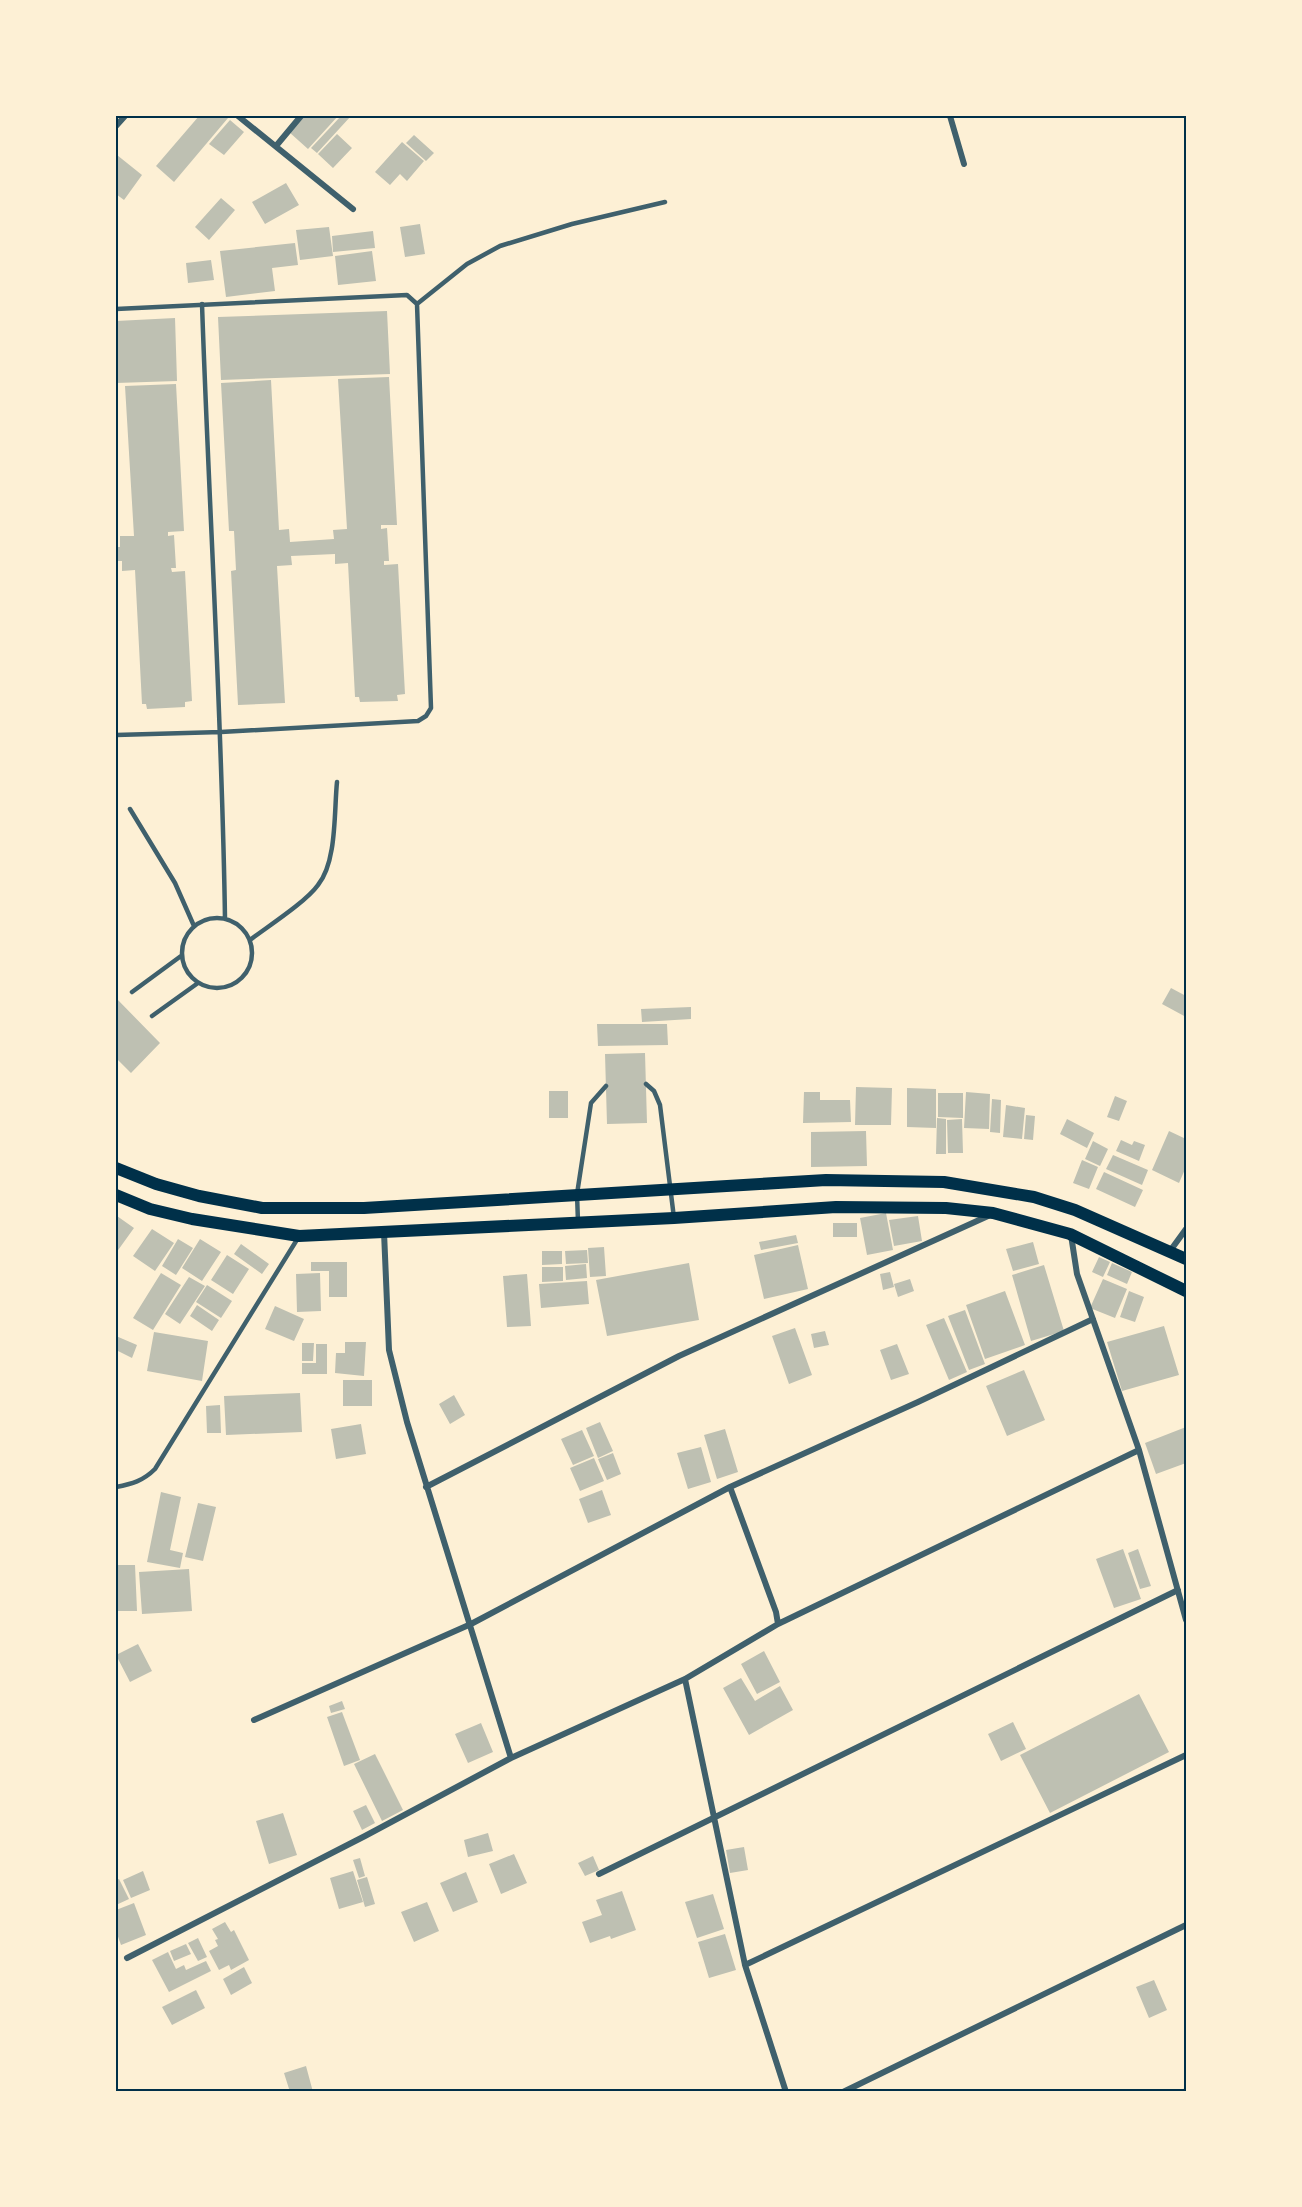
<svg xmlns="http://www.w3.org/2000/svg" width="1302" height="2207" font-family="'Golos Text',sans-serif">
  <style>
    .building { fill: #bec0b2 }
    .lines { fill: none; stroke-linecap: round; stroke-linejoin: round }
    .service { stroke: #3f606c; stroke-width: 4.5 }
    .minor { stroke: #3f606c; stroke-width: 6 }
    .secondary { stroke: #003049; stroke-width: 12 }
    .neatline { fill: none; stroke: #003049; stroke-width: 2 }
  </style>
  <rect width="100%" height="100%" fill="#fdf0d5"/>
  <path class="building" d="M 199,116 L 224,116 L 228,118 L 174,182 L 156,166 Z
    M 304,116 L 338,116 L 308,149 L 289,132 Z
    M 341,116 L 351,116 L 317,153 L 311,148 Z
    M 230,120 L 244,132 L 224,155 L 209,144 Z
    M 337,134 L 352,148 L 333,168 L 318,154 Z
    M 414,135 L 434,153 L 426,161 L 406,143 Z
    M 402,142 L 424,161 L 407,181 L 400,174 L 390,185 L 375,172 Z
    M 117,155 L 142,175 L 124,200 L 116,194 L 116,157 Z
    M 286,183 L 299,205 L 265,224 L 252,202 Z
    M 221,198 L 235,210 L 209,240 L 195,227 Z
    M 420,224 L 425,254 L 405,257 L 400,227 Z
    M 329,227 L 333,256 L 300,260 L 296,230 Z
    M 373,231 L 375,248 L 333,252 L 332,236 Z
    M 295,243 L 298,265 L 272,268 L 275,291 L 226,297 L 220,251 Z
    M 372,251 L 376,281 L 338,285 L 335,256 Z
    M 211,260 L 214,280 L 188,283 L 186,263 Z
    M 387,311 L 390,374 L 221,380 L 218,317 Z
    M 175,318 L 177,381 L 116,383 L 116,321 Z
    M 389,377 L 397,525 L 381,525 L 381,529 L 387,528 L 389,561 L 384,561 L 384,565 L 398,564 L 405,694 L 397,695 L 398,701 L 360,702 L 359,697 L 355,697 L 348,563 L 335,564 L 335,554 L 291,556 L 292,565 L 277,566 L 285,703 L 238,705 L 231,571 L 236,570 L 234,531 L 229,531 L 221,383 L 271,380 L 279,530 L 289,529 L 290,542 L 334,539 L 333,530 L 347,529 L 338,379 Z
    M 176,384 L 184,531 L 168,532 L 168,536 L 174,535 L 176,568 L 171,568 L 172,572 L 185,571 L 192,701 L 185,702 L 185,707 L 147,709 L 146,704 L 142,704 L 135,570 L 122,571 L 122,561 L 116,561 L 116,547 L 120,547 L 120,536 L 134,536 L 125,386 Z
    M 1171,988 L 1186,996 L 1186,1017 L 1162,1004 Z
    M 116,998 L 160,1043 L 131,1073 L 116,1058 Z
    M 691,1007 L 691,1019 L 642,1022 L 641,1009 Z
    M 597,1024 L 667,1024 L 668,1045 L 598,1046 Z
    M 645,1053 L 647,1123 L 607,1124 L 605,1054 Z
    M 856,1087 L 892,1088 L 891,1125 L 855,1125 Z
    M 907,1088 L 936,1089 L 936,1128 L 907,1127 Z
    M 549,1091 L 568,1091 L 568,1118 L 549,1118 Z
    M 804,1092 L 820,1092 L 820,1100 L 850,1100 L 851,1122 L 803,1123 Z
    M 966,1092 L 990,1094 L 989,1129 L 964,1128 Z
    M 938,1093 L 963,1093 L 963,1118 L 938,1117 Z
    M 1115,1096 L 1127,1101 L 1119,1121 L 1107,1117 Z
    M 992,1099 L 1001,1100 L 1000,1133 L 990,1132 Z
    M 1006,1105 L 1025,1108 L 1022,1139 L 1003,1137 Z
    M 1026,1115 L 1035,1116 L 1033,1140 L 1024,1139 Z
    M 937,1118 L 946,1119 L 946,1154 L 936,1154 Z
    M 962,1119 L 963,1153 L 948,1153 L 947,1120 Z
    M 1067,1119 L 1094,1133 L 1087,1148 L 1060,1134 Z
    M 866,1131 L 867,1166 L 811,1167 L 811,1132 Z
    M 1169,1131 L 1186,1139 L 1186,1167 L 1179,1183 L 1152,1170 Z
    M 1121,1140 L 1132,1145 L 1134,1141 L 1145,1145 L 1139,1161 L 1116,1151 Z
    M 1093,1141 L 1108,1149 L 1100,1166 L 1085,1159 Z
    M 1113,1155 L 1148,1170 L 1142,1185 L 1106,1169 Z
    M 1082,1160 L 1098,1167 L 1089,1189 L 1073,1183 Z
    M 1104,1172 L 1143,1190 L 1135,1207 L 1096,1189 Z
    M 886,1213 L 893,1250 L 867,1255 L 860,1218 Z
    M 117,1216 L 134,1228 L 116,1253 L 116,1219 Z
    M 918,1216 L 922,1241 L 894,1246 L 889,1220 Z
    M 833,1223 L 857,1223 L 857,1237 L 833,1237 Z
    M 152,1229 L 174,1243 L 155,1271 L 133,1256 Z
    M 796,1235 L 798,1243 L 761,1250 L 759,1242 Z
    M 178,1239 L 193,1248 L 176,1275 L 162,1266 Z
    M 200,1239 L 221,1252 L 202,1281 L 182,1268 Z
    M 1033,1242 L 1039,1264 L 1013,1271 L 1006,1249 Z
    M 241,1244 L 269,1264 L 262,1274 L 234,1254 Z
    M 798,1245 L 808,1289 L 764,1299 L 754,1255 Z
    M 604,1247 L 606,1276 L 590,1277 L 588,1248 Z
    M 587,1250 L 588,1263 L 566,1264 L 565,1251 Z
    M 542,1251 L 562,1251 L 562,1264 L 542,1265 Z
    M 227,1255 L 249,1269 L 233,1294 L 211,1280 Z
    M 1099,1257 L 1110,1262 L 1103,1277 L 1092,1272 Z
    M 311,1262 L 347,1262 L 347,1297 L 329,1297 L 329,1271 L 311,1271 Z
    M 689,1263 L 699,1320 L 607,1336 L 596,1280 Z
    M 1112,1263 L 1132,1272 L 1127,1284 L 1107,1275 Z
    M 586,1264 L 587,1278 L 566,1280 L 565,1266 Z
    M 1044,1265 L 1064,1331 L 1031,1341 L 1012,1275 Z
    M 542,1267 L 563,1267 L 563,1281 L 542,1282 Z
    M 890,1272 L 894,1287 L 883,1290 L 880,1274 Z
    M 161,1273 L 181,1285 L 153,1330 L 133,1318 Z
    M 320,1273 L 321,1311 L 297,1312 L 296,1274 Z
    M 527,1274 L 531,1326 L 507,1327 L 503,1276 Z
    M 189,1277 L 205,1286 L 180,1324 L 165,1314 Z
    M 910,1279 L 914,1291 L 898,1297 L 894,1284 Z
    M 1103,1279 L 1127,1289 L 1115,1318 L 1090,1308 Z
    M 587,1281 L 589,1304 L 541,1308 L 539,1284 Z
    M 207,1285 L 232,1301 L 221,1318 L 196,1302 Z
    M 1005,1291 L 1025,1345 L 985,1359 L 966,1305 Z
    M 1129,1291 L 1144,1297 L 1135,1322 L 1120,1317 Z
    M 197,1305 L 219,1320 L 212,1331 L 190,1316 Z
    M 275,1306 L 304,1319 L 294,1341 L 265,1329 Z
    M 965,1310 L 985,1364 L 969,1370 L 948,1316 Z
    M 944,1318 L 967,1372 L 949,1380 L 926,1325 Z
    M 1164,1326 L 1179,1375 L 1122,1391 L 1107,1342 Z
    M 795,1328 L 812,1375 L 789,1384 L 772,1336 Z
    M 825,1331 L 829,1345 L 814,1348 L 811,1334 Z
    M 154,1332 L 208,1341 L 202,1381 L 147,1371 Z
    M 116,1336 L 137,1345 L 132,1358 L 116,1350 Z
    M 345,1342 L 366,1342 L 364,1376 L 335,1373 L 336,1353 L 345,1353 Z
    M 302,1343 L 314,1343 L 313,1361 L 302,1361 Z
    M 316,1344 L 327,1344 L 327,1374 L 302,1374 L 302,1363 L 316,1363 Z
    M 897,1344 L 909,1374 L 891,1380 L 880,1350 Z
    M 1024,1370 L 1045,1420 L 1007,1436 L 986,1386 Z
    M 343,1380 L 372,1380 L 372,1406 L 343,1406 Z
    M 300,1393 L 302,1432 L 226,1435 L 224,1396 Z
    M 454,1395 L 465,1415 L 450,1424 L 439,1404 Z
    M 220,1405 L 221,1433 L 207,1433 L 206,1406 Z
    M 600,1422 L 613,1451 L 598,1458 L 586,1428 Z
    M 361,1424 L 366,1454 L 336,1459 L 331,1429 Z
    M 1186,1427 L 1186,1463 L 1156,1474 L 1145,1443 Z
    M 725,1429 L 738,1472 L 717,1479 L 704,1435 Z
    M 582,1430 L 594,1456 L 573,1465 L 561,1439 Z
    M 701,1447 L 711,1482 L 688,1489 L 677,1453 Z
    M 613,1453 L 621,1474 L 607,1480 L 598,1459 Z
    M 594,1458 L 604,1481 L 580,1491 L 570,1468 Z
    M 602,1490 L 611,1515 L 588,1523 L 579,1499 Z
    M 161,1492 L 181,1497 L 170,1550 L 183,1553 L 180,1568 L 147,1562 Z
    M 198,1503 L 216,1507 L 203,1561 L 185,1557 Z
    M 1123,1549 L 1141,1599 L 1114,1608 L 1096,1559 Z
    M 1138,1549 L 1151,1586 L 1140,1589 L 1128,1553 Z
    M 116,1565 L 135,1565 L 137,1611 L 116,1611 Z
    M 189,1569 L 192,1611 L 142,1614 L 139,1572 Z
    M 138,1644 L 152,1671 L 130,1682 L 116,1655 Z
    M 764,1651 L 780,1682 L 757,1694 L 741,1664 Z
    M 741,1678 L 755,1701 L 780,1686 L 793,1710 L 749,1735 L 723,1688 Z
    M 1139,1694 L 1169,1752 L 1050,1813 L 1020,1755 Z
    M 342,1701 L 345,1709 L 331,1713 L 329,1706 Z
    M 342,1712 L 360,1760 L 344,1766 L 327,1717 Z
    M 1013,1722 L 1026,1749 L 1001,1761 L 988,1734 Z
    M 481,1723 L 493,1752 L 468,1763 L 455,1734 Z
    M 375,1754 L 403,1810 L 382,1821 L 354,1764 Z
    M 366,1805 L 375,1823 L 362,1830 L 353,1811 Z
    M 283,1813 L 297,1855 L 269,1864 L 256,1821 Z
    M 488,1833 L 493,1851 L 468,1857 L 464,1840 Z
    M 744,1847 L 748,1870 L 730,1873 L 726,1850 Z
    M 514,1854 L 527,1883 L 501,1894 L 489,1864 Z
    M 593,1856 L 599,1870 L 585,1876 L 578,1863 Z
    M 360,1858 L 365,1876 L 359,1878 L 353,1860 Z
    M 143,1871 L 150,1890 L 131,1898 L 123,1880 Z
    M 353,1871 L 363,1902 L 339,1909 L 330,1878 Z
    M 466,1872 L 478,1902 L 453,1912 L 440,1883 Z
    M 367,1877 L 375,1904 L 365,1907 L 357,1880 Z
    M 119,1879 L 129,1899 L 116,1905 L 116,1880 Z
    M 622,1891 L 636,1930 L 611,1939 L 610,1936 L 590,1943 L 582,1922 L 602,1915 L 596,1900 Z
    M 713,1894 L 724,1929 L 697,1938 L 685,1902 Z
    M 427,1902 L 439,1931 L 414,1942 L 401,1912 Z
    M 134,1903 L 146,1935 L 121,1945 L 116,1931 L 116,1910 Z
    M 225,1922 L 231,1932 L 234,1930 L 249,1960 L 231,1970 L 229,1965 L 219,1970 L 209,1951 L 218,1946 L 215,1940 L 218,1939 L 212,1929 Z
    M 725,1934 L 736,1970 L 709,1978 L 698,1942 Z
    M 198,1938 L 207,1957 L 198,1961 L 188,1943 Z
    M 186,1944 L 191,1954 L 174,1961 L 170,1951 Z
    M 168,1952 L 176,1969 L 184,1965 L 186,1970 L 206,1961 L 211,1971 L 169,1992 L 152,1960 Z
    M 244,1967 L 252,1983 L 231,1995 L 223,1979 Z
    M 1154,1980 L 1167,2010 L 1149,2018 L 1136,1987 Z
    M 196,1990 L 205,2008 L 172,2025 L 162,2007 Z
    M 306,2066 L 313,2092 L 290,2092 L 284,2073 Z"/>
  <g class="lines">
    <path class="service" d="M 202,304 C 209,509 222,714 225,919
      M 417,304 L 467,264 L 500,246 L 572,224 L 665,202
      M 116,309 L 407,295 L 417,304 L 431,708 L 426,716 L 418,721 L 221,732 L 116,735
      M 130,809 L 175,883 L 194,926
      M182 953a35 35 0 1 1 70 0a35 35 0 1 1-70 0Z
      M 250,940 C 267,927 306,902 318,885 C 337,862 334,811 337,782
      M 132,992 L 181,956
      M 152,1016 L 198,983
      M 646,1084 L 654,1091 L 660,1105 L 674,1218
      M 578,1222 L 577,1194 L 591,1103 L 606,1086
      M 116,1487 C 132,1484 143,1481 155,1469 L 298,1238"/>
    <path class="minor" d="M 238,116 L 353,209
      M 950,116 L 964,164
      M 116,126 L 125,116
      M 276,146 L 301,116
      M 384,1232 L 389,1350 L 407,1422 L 511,1758
      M 1071,1235 L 1077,1274 L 1139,1450 L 1186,1620
      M 1170,1251 L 1186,1229
      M 426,1487 L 679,1356 L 988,1216
      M 730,1487 L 776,1612 L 778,1624
      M 685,1679 L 745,1965 L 786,2092
      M 254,1720 L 471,1624 L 730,1487 L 918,1402 L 1093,1319
      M 599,1874 L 1178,1590
      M 127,1958 L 365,1836 L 511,1758 L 685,1679 L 778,1624 L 1139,1450
      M 745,1965 L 1186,1755
      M 843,2092 L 1186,1925
      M 1186,2092 L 1186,2091"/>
    <path class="secondary" d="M 116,1168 L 156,1184 L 199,1196 L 262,1208 L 364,1208 L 826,1180 L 944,1182 L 1034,1197 L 1075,1210 L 1186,1259
      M 116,1195 L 150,1209 L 192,1219 L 299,1236 L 674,1218 L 836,1207 L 946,1208 L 993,1213 L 1070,1234 L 1186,1291"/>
  </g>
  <rect width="1302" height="2207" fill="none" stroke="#fdf0d5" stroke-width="234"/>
  <rect x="117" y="117" width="1068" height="1973" class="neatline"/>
</svg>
